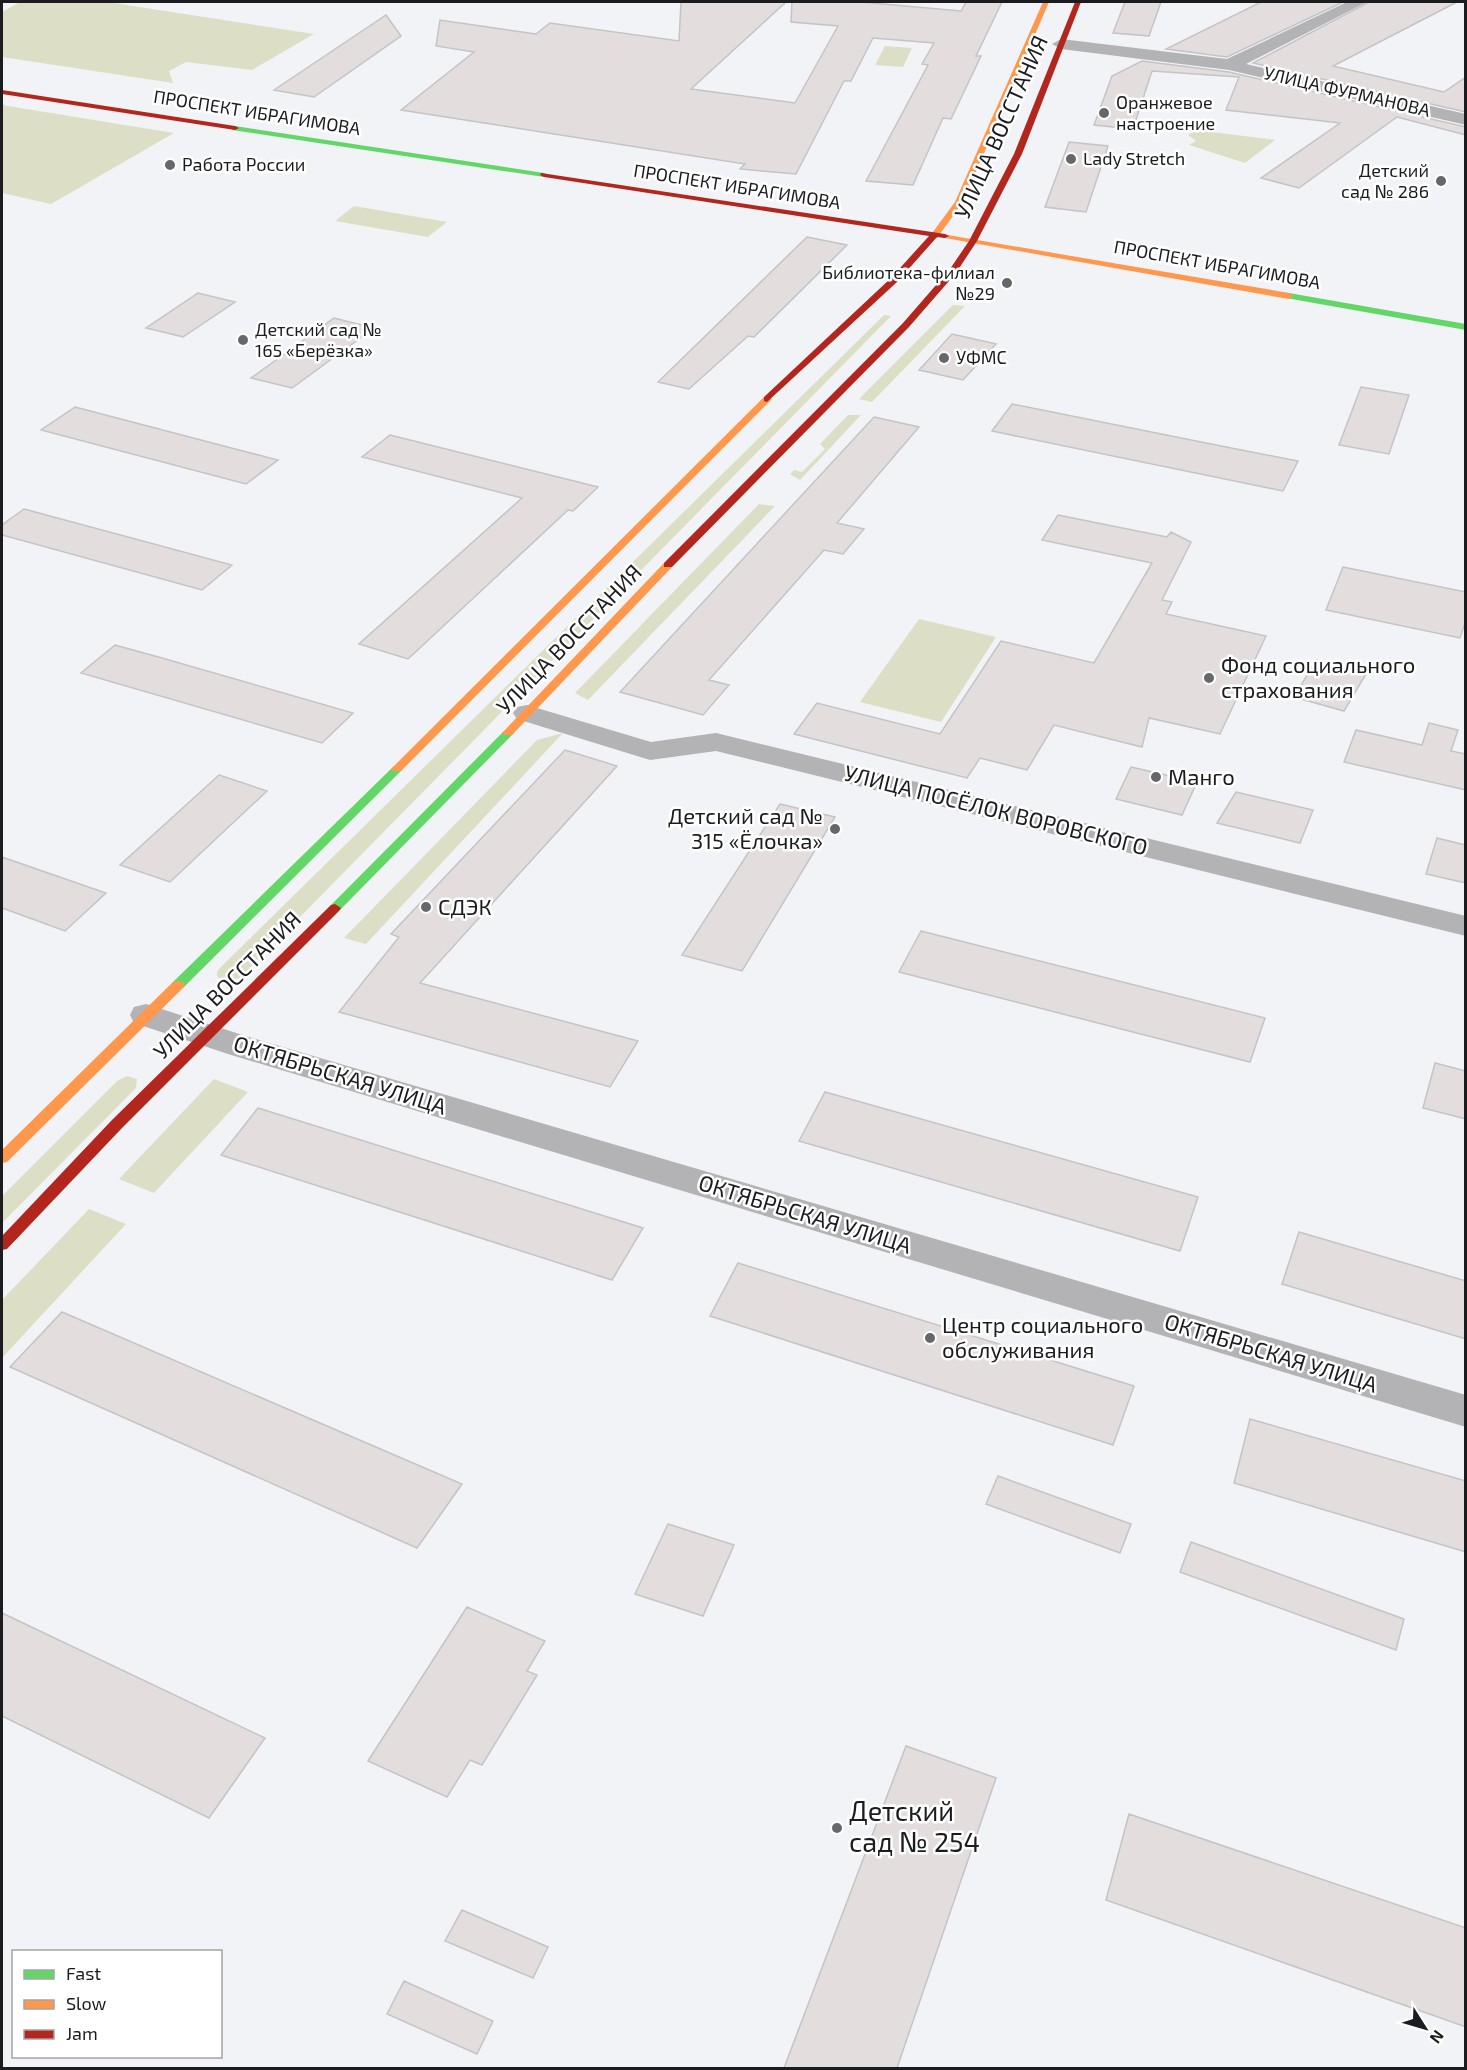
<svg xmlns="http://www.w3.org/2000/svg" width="1467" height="2070" font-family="'Exo 2',sans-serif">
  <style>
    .green { fill: #dcdfc6 }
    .building { fill: #e3dddd; stroke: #c4c4c6; stroke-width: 1.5 }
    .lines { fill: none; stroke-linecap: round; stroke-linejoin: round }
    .street { fill: #b3b2b4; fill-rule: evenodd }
    .fast { fill: #63d668; fill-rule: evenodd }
    .slow { fill: #ff974d; fill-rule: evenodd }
    .jam { fill: #b3261e; fill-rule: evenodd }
    .poi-dot { fill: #66676b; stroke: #fff; stroke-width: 2 }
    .labels { text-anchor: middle; stroke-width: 5; stroke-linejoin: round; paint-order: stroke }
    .far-street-label { font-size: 18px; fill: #1b1c1f; stroke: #fff }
    .far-poi-label { font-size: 18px; fill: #1b1c1f; stroke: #fff; text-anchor: start }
    .street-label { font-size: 22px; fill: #1b1c1f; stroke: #fff }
    .poi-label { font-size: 22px; fill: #1b1c1f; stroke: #fff; text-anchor: start }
    .near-poi-label { font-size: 27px; fill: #1b1c1f; stroke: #fff; text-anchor: start }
  </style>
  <rect width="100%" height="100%" fill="#f1f3f7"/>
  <path class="green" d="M 20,2 L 107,2 L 314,34 L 252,70 L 186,62 L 169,71 L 173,83 L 2,57 L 2,12 Z
    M 885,46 L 912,48 L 903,67 L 875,65 Z
    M 2,105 L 174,133 L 51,204 L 2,193 Z
    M 1196,130 L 1275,140 L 1245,163 L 1189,145 L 1196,141 L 1188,135 Z
    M 354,206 L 447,222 L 428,237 L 335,221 Z
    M 953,305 L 965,306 L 872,402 L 859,399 Z
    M 884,315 L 891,316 L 240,978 L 224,982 L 217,976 L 217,971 L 228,960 Z
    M 848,415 L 861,415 L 800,480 L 790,474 L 794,470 L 802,472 L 825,449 L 820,444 Z
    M 759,504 L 775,506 L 588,700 L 575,693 Z
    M 919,619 L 996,637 L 941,722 L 860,702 Z
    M 563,733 L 366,944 L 344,938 L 537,740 Z
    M 127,1076 L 137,1079 L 136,1088 L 2,1223 L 2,1196 L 117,1081 Z
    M 214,1079 L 248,1092 L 154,1193 L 119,1179 Z
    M 89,1209 L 126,1224 L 2,1358 L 2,1300 Z"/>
  <path class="building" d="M 681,2 L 786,2 L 691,89 L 795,103 L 838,26 L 791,22 L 792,2 L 861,2 L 961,11 L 966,2 L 1002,2 L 976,56 L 981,56 L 951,119 L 943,118 L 913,185 L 866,181 L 928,65 L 922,64 L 934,43 L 873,38 L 851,81 L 844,81 L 796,174 L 740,169 L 745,164 L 401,110 L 474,52 L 436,46 L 440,20 L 536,34 L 550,23 L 679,41 Z
    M 1125,2 L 1161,2 L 1149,36 L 1113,33 Z
    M 1261,2 L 1343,2 L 1227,57 L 1166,49 Z
    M 1369,2 L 1457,2 L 1333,66 L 1444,92 L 1466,77 L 1466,112 L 1253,63 Z
    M 386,15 L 401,36 L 314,97 L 274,90 Z
    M 1142,61 L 1229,72 L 1466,127 L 1466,135 L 1397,117 L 1299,188 L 1261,178 L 1340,123 L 1226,110 L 1239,77 L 1152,71 L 1133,129 L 1094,125 L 1112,76 Z
    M 1069,142 L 1108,146 L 1086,212 L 1045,207 Z
    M 807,237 L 847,245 L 754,337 L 748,336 L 689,389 L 658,382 Z
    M 198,293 L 235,302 L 183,337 L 146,328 Z
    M 334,318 L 374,328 L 292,388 L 251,378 Z
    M 952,334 L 996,344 L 963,380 L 919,370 Z
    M 1361,387 L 1409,395 L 1389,454 L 1339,445 Z
    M 1012,404 L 1221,446 L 1298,461 L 1283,491 L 992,431 Z
    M 75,407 L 239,450 L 278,460 L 246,484 L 41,430 Z
    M 874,417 L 919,427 L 837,523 L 864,529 L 843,554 L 824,550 L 709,680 L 729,685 L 703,715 L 620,692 Z
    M 390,435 L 598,487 L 573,511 L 568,510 L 408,659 L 359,644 L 522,498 L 362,457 Z
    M 24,509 L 232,565 L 202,590 L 2,535 L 2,525 Z
    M 1058,515 L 1167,537 L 1171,532 L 1191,542 L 1162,600 L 1172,602 L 1166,614 L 1266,636 L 1220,734 L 1149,718 L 1142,747 L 1054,725 L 1027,770 L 980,758 L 967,778 L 794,734 L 817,703 L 940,734 L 1001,641 L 1094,663 L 1152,563 L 1042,540 Z
    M 1343,567 L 1466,592 L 1466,620 L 1460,638 L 1326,610 Z
    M 115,645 L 162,658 L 353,713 L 322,743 L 81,673 Z
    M 1316,660 L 1366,674 L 1344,711 L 1294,697 Z
    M 1429,723 L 1458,730 L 1451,751 L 1466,754 L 1466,790 L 1344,762 L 1356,730 L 1422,745 Z
    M 565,750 L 617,766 L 420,983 L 638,1041 L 610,1087 L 339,1012 L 399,937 L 391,934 Z
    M 1131,767 L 1197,782 L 1182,815 L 1116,799 Z
    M 219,775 L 267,791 L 170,882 L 120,865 Z
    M 1236,792 L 1313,810 L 1300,843 L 1217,823 Z
    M 780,804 L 835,817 L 742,971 L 682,955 Z
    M 1437,838 L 1466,845 L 1466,883 L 1426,874 Z
    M 2,857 L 106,893 L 65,931 L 2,908 Z
    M 921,931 L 1265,1018 L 1250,1062 L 899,972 Z
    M 1435,1063 L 1466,1071 L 1466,1119 L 1423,1108 Z
    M 825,1092 L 1198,1197 L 1180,1251 L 799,1141 Z
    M 258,1108 L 643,1228 L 612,1280 L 221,1155 Z
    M 1299,1232 L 1466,1281 L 1466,1339 L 1282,1284 Z
    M 738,1263 L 1134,1386 L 1113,1445 L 710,1316 Z
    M 62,1312 L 420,1466 L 462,1484 L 417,1548 L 10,1367 Z
    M 1250,1419 L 1466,1481 L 1466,1552 L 1234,1483 Z
    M 998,1476 L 1131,1524 L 1120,1553 L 986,1504 Z
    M 668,1524 L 734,1545 L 703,1616 L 635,1594 Z
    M 1191,1542 L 1404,1619 L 1396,1650 L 1180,1572 Z
    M 467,1607 L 545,1641 L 527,1671 L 537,1675 L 482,1765 L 470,1760 L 447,1797 L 368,1761 Z
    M 2,1613 L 265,1738 L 209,1818 L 2,1716 Z
    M 906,1746 L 996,1778 L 897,2068 L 784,2068 Z
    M 1129,1814 L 1466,1928 L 1466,2027 L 1106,1900 Z
    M 462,1910 L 548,1947 L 533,1978 L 445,1941 Z
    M 404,1981 L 493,2021 L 477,2054 L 387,2014 Z"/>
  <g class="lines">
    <path class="street" d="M 1347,2 L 1367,2 L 1246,64 L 1466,114 L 1466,125 L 1229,70 L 1061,49 L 1052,44 L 1061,39 L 1227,59 Z
      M 527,705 L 651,742 L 716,733 L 1466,916 L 1466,936 L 716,751 L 650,760 L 517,719 L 513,713 L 517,707 Z
      M 146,1004 L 252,1038 L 1466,1395 L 1466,1427 L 228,1054 L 134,1023 L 130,1015 L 134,1007 Z"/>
    <path class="fast" d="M 235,126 L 544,173 L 548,175 L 544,177 L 232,130 L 231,128 Z
      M 1289,293 L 1466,324 L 1466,330 L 1286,298 L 1285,296 Z
      M 508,730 L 512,731 L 514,733 L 512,735 L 339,911 L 331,911 L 329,908 L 331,905 L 504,731 Z
      M 397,765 L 401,767 L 403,769 L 401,771 L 183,988 L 173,988 L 171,985 L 173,982 L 393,767 Z"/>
    <path class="slow" d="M 1043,2 L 1049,2 L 963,202 L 937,238 L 931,238 L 930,236 L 955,202 Z
      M 942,234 L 1289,293 L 1293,296 L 1289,299 L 945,238 L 942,238 Z
      M 764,397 L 772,399 L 401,771 L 393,771 L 391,769 L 393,767 Z
      M 668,562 L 672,563 L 672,567 L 512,735 L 504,735 L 502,733 L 504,731 L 664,563 Z
      M 178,981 L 183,982 L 185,985 L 183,988 L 7,1162 L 2,1163 L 2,1150 L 173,982 Z"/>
    <path class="jam" d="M 1075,2 L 1081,2 L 1022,154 L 977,241 L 956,273 L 909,327 L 672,567 L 664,567 L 664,563 L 903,323 L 950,269 L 969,241 L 1014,154 Z
      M 2,90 L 235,126 L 239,128 L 235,130 L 2,94 Z
      M 541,173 L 945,234 L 949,236 L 945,238 L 937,237 L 897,282 L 767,402 L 764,401 L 764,397 L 891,278 L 929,236 L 544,177 L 540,175 Z
      M 335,904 L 341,908 L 339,911 L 122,1128 L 7,1249 L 2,1250 L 2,1236 L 112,1120 L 331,905 Z"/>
  </g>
  <g class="poi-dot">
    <circle cx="1104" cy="113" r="6"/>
    <circle cx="1071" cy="159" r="6"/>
    <circle cx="170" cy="165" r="6"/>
    <circle cx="1441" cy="181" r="6"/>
    <circle cx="1007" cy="283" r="6"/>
    <circle cx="243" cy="340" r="6"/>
    <circle cx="944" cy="358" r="6"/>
    <circle cx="1209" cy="678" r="6"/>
    <circle cx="1156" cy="777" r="6"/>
    <circle cx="835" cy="829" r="6"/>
    <circle cx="426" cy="907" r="6"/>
    <circle cx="930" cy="1338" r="6"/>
    <circle cx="837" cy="1828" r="6"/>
  </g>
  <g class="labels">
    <g class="far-street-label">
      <text transform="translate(1347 92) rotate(13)" y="6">УЛИЦА ФУРМАНОВА</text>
      <text transform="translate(257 113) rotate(9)" y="6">ПРОСПЕКТ ИБРАГИМОВА</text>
      <text transform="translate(737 187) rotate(9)" y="6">ПРОСПЕКТ ИБРАГИМОВА</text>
      <text transform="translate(1217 265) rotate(10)" y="6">ПРОСПЕКТ ИБРАГИМОВА</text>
    </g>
    <g class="far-poi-label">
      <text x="1116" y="109">Оранжевое<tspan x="1116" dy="21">настроение</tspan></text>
      <text x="1083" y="165">Lady Stretch</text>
      <text x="182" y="171">Работа России</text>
      <text x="1429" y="177" text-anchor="end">Детский<tspan x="1429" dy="21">сад № 286</tspan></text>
      <text x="995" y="279" text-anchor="end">Библиотека-филиал<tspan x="995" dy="21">№29</tspan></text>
      <text x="255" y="336">Детский сад №<tspan x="255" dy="21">165 «Берёзка»</tspan></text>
      <text x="956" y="364">УФМС</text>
    </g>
    <g class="street-label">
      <text transform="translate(1001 127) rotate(-66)" y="8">УЛИЦА ВОССТАНИЯ</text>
      <text transform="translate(569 639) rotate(-46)" y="8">УЛИЦА ВОССТАНИЯ</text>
      <text transform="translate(996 810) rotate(14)" y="8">УЛИЦА ПОСЁЛОК ВОРОВСКОГО</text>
      <text transform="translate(227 985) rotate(-45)" y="8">УЛИЦА ВОССТАНИЯ</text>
      <text transform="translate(340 1075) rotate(17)" y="8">ОКТЯБРЬСКАЯ УЛИЦА</text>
      <text transform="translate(805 1214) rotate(17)" y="8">ОКТЯБРЬСКАЯ УЛИЦА</text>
      <text transform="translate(1271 1353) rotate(17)" y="8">ОКТЯБРЬСКАЯ УЛИЦА</text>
    </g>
    <g class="poi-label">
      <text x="1221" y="673">Фонд социального<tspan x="1221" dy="25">страхования</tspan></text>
      <text x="1168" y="785">Манго</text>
      <text x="823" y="824" text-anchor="end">Детский сад №<tspan x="823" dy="25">315 «Ёлочка»</tspan></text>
      <text x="438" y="915">СДЭК</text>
      <text x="942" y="1333">Центр социального<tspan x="942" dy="25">обслуживания</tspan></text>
    </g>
    <g class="near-poi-label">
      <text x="849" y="1821">Детский<tspan x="849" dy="31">сад № 254</tspan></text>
    </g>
  </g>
  <rect width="1467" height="2070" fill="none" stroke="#1b1c1f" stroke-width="6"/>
  <rect x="12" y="1950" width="210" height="108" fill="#ffffff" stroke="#a4a4a5" stroke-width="1.5"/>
  <rect x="24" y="1970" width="30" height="9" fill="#63d668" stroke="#a4a4a5" stroke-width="1.5"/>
  <text x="66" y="1980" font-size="18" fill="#1b1c1f">Fast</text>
  <rect x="24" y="2000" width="30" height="9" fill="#ff974d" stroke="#a4a4a5" stroke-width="1.5"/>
  <text x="66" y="2010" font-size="18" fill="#1b1c1f">Slow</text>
  <rect x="24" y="2030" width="30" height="9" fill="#b3261e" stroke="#a4a4a5" stroke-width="1.5"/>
  <text x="66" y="2040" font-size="18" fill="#1b1c1f">Jam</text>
  <g transform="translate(1425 2028) rotate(127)" stroke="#ffffff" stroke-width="4.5" paint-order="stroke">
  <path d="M0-4.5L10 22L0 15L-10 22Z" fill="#1b1c1f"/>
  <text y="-9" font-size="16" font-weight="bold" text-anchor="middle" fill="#1b1c1f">N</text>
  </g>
</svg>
